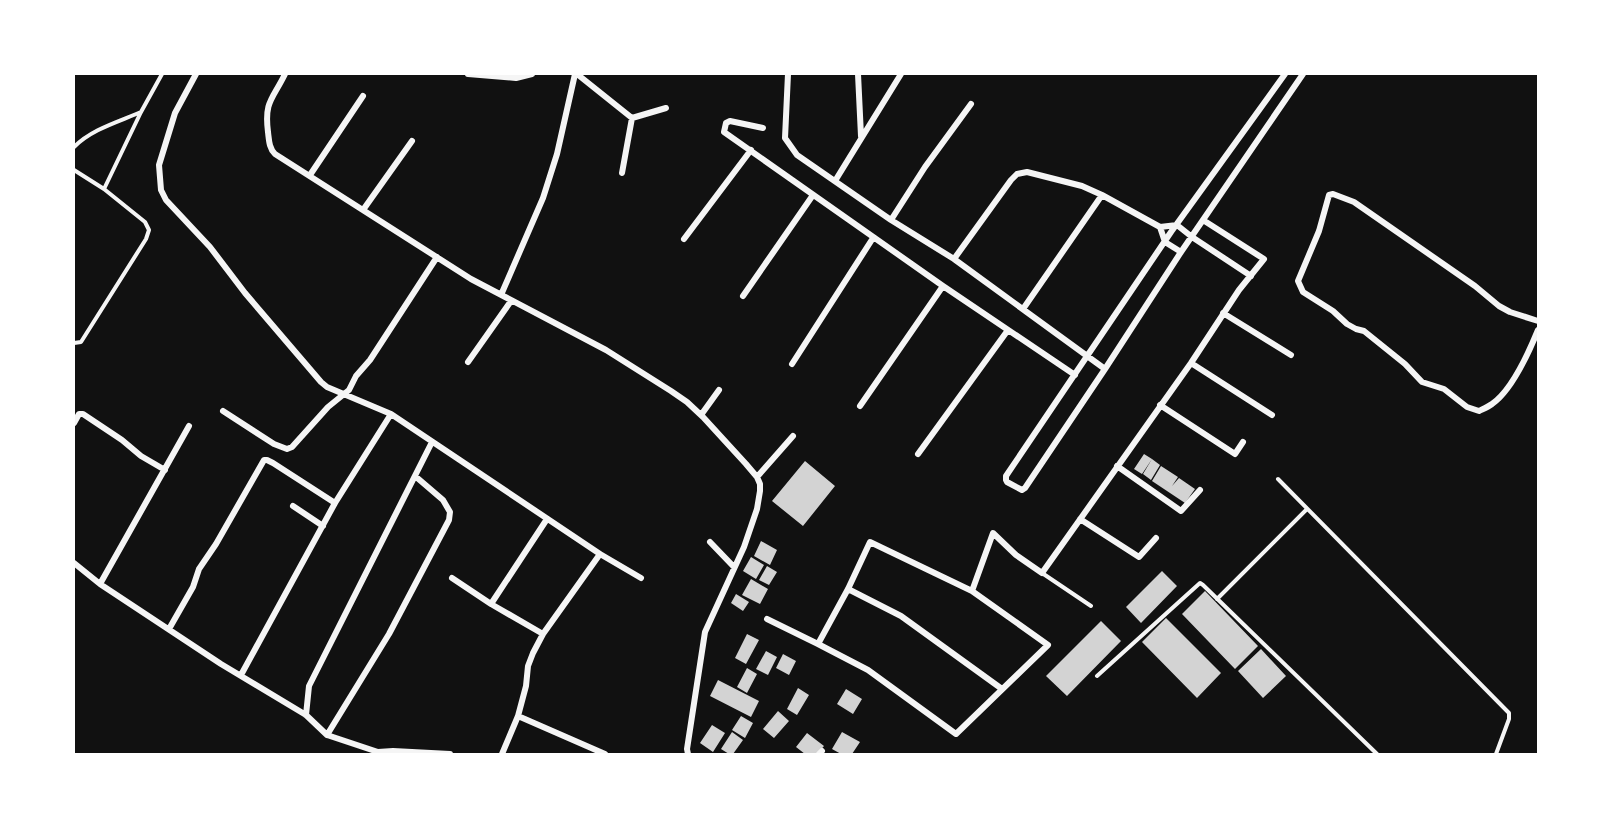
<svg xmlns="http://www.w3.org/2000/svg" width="1612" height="828" font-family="Arial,sans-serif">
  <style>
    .building { fill: #d3d3d3 }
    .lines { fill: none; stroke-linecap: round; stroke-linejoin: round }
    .service { stroke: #f5f5f5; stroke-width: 4 }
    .minor { stroke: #f5f5f5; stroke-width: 6 }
  </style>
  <rect width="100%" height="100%" fill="#111"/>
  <path class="building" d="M 1144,454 L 1152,459 L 1142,474 L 1134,469 Z
    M 1152,459 L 1160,465 L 1151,480 L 1143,474 Z
    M 805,461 L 835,486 L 803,526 L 772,501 Z
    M 1161,466 L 1178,477 L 1172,486 L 1179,478 L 1195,489 L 1185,503 L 1152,481 Z
    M 761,541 L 777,550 L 770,565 L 754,556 Z
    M 751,557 L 764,565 L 756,579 L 743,571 Z
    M 767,566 L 777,572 L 769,585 L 759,580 Z
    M 1162,571 L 1177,586 L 1141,623 L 1126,607 Z
    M 751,579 L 768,589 L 760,604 L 742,595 Z
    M 1205,591 L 1258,646 L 1235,669 L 1182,614 Z
    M 736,594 L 749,602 L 743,611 L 731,603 Z
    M 1166,618 L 1221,673 L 1197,698 L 1142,642 Z
    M 1101,621 L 1121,641 L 1067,696 L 1046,676 Z
    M 747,634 L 759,640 L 746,664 L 735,658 Z
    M 1261,649 L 1286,676 L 1263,698 L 1238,671 Z
    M 766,651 L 777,657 L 768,675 L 756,669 Z
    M 783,654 L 796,661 L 789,675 L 776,668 Z
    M 747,668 L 757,674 L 747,693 L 737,687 Z
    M 718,680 L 759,701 L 751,717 L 710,696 Z
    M 798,688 L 809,695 L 797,715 L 787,709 Z
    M 846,689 L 862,699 L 853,714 L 837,704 Z
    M 778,711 L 789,721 L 774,738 L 763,729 Z
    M 741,716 L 753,723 L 745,738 L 732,730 Z
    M 712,725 L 725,733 L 713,752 L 700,743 Z
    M 732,732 L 743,740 L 733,754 L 729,754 L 721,749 Z
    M 842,732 L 860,742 L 852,754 L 841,754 L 832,749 Z
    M 807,733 L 824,746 L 817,754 L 805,754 L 796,747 Z"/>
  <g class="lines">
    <path class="service" d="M 74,147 C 92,129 118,122 141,112
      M 74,170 L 104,189
      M 74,343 L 81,342 L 146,239 L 149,230 L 145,222 L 104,189 L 141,112 L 162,74
      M 1278,479 L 1509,713 L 1509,719 L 1496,754
      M 1042,573 L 1091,606
      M 1217,599 L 1307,509
      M 1097,676 L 1200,583 L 1203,585 L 1377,754"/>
    <path class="minor" d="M 196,74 L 175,113 L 159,165 L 161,190 L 166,200 L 210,247 L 245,293 L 321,382 L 327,387 L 391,414 L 600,554 L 641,578
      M 285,74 C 273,99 264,101 268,132 C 269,140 269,148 275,154 L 471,279 L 606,350 L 671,391 L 687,402 L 703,417 L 746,464 L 757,477 L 760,484 L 760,491 L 757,509 L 744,547 L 705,632 L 687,749 L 688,754
      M 468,74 L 516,78 L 532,74
      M 577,74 L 632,118 L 666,108
      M 788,74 L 785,138 L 797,155 L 891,220 L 954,259 L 1105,369
      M 858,74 L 861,136
      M 1285,74 L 1171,232 L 1006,476 L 1006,480 L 1007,482 L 1022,490 L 1025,488 L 1105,369 L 1181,252 L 1303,74
      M 763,128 L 730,121 L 726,123 L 724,132 L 943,286 L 1075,375
      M 622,173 L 632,118
      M 310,175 L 363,96
      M 835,181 L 901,74
      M 363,210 L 412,141
      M 891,220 L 925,167 L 971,104
      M 1160,227 L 1165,242 L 1181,252
      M 684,239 L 751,150
      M 954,259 L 1011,180 L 1017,174 L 1027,172 L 1082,186 L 1102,195 L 1160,227 L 1177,225 L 1192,237 L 1251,276
      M 501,295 L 543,198 L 557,154 L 575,74
      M 743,296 L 813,195
      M 1023,309 L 1102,195
      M 1223,313 L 1291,355
      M 1538,321 L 1510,312 L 1499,306 L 1475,286 L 1354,202 L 1333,194 L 1329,195 L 1319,231 L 1298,281 L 1303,292 L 1333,311 L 1347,324 L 1356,329 L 1364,331 L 1405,364 L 1422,382 L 1444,389 L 1467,407 L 1479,411 C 1483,409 1488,407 1492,404 C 1511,391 1529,352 1538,330
      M 468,362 L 511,301
      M 1191,363 L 1272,415
      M 792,364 L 873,238
      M 1160,405 L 1235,454 L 1243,442
      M 860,406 L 943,286
      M 223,411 L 274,444 L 287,449 L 292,447 L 328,407 L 349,390 L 356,376 L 370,360 L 437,257
      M 701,415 L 719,390
      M 74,423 L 79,414 L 83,414 L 122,440 L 141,456 L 165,470
      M 918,454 L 1008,330
      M 1117,466 L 1181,511 L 1200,490
      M 757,477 L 793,436
      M 293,506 L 323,526
      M 1080,519 L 1139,557 L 1156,538
      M 710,542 L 734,567
      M 870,542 L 972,591 L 1048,645 L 956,734 L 868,670 L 818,644 L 848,589 Z
      M 74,563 L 100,584 L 221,664 L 306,715 L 327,735 L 378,752 L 393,751 L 450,754
      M 452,578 L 491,604 L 543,634
      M 100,584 L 189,426
      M 848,589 L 901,616 L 1002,689
      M 972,591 L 993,533 L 1016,555 L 1042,573 L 1191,363 L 1239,290 L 1264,259 L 1203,220
      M 491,604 L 547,519
      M 767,619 L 818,644
      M 169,629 L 193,587 L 199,569 L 216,544 L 264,460 L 267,460 L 273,463 L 335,503
      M 241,675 L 335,503 L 391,414
      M 306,715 L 309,686 L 432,442
      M 518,716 L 526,686 L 528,666 L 533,653 L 543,634 L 600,554
      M 327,735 L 389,634 L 449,520 L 450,512 L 443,500 L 415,476
      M 502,754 L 518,716 L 605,754
      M 819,754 L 822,751"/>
  </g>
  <rect width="1612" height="828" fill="none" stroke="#ffffff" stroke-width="150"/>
</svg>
